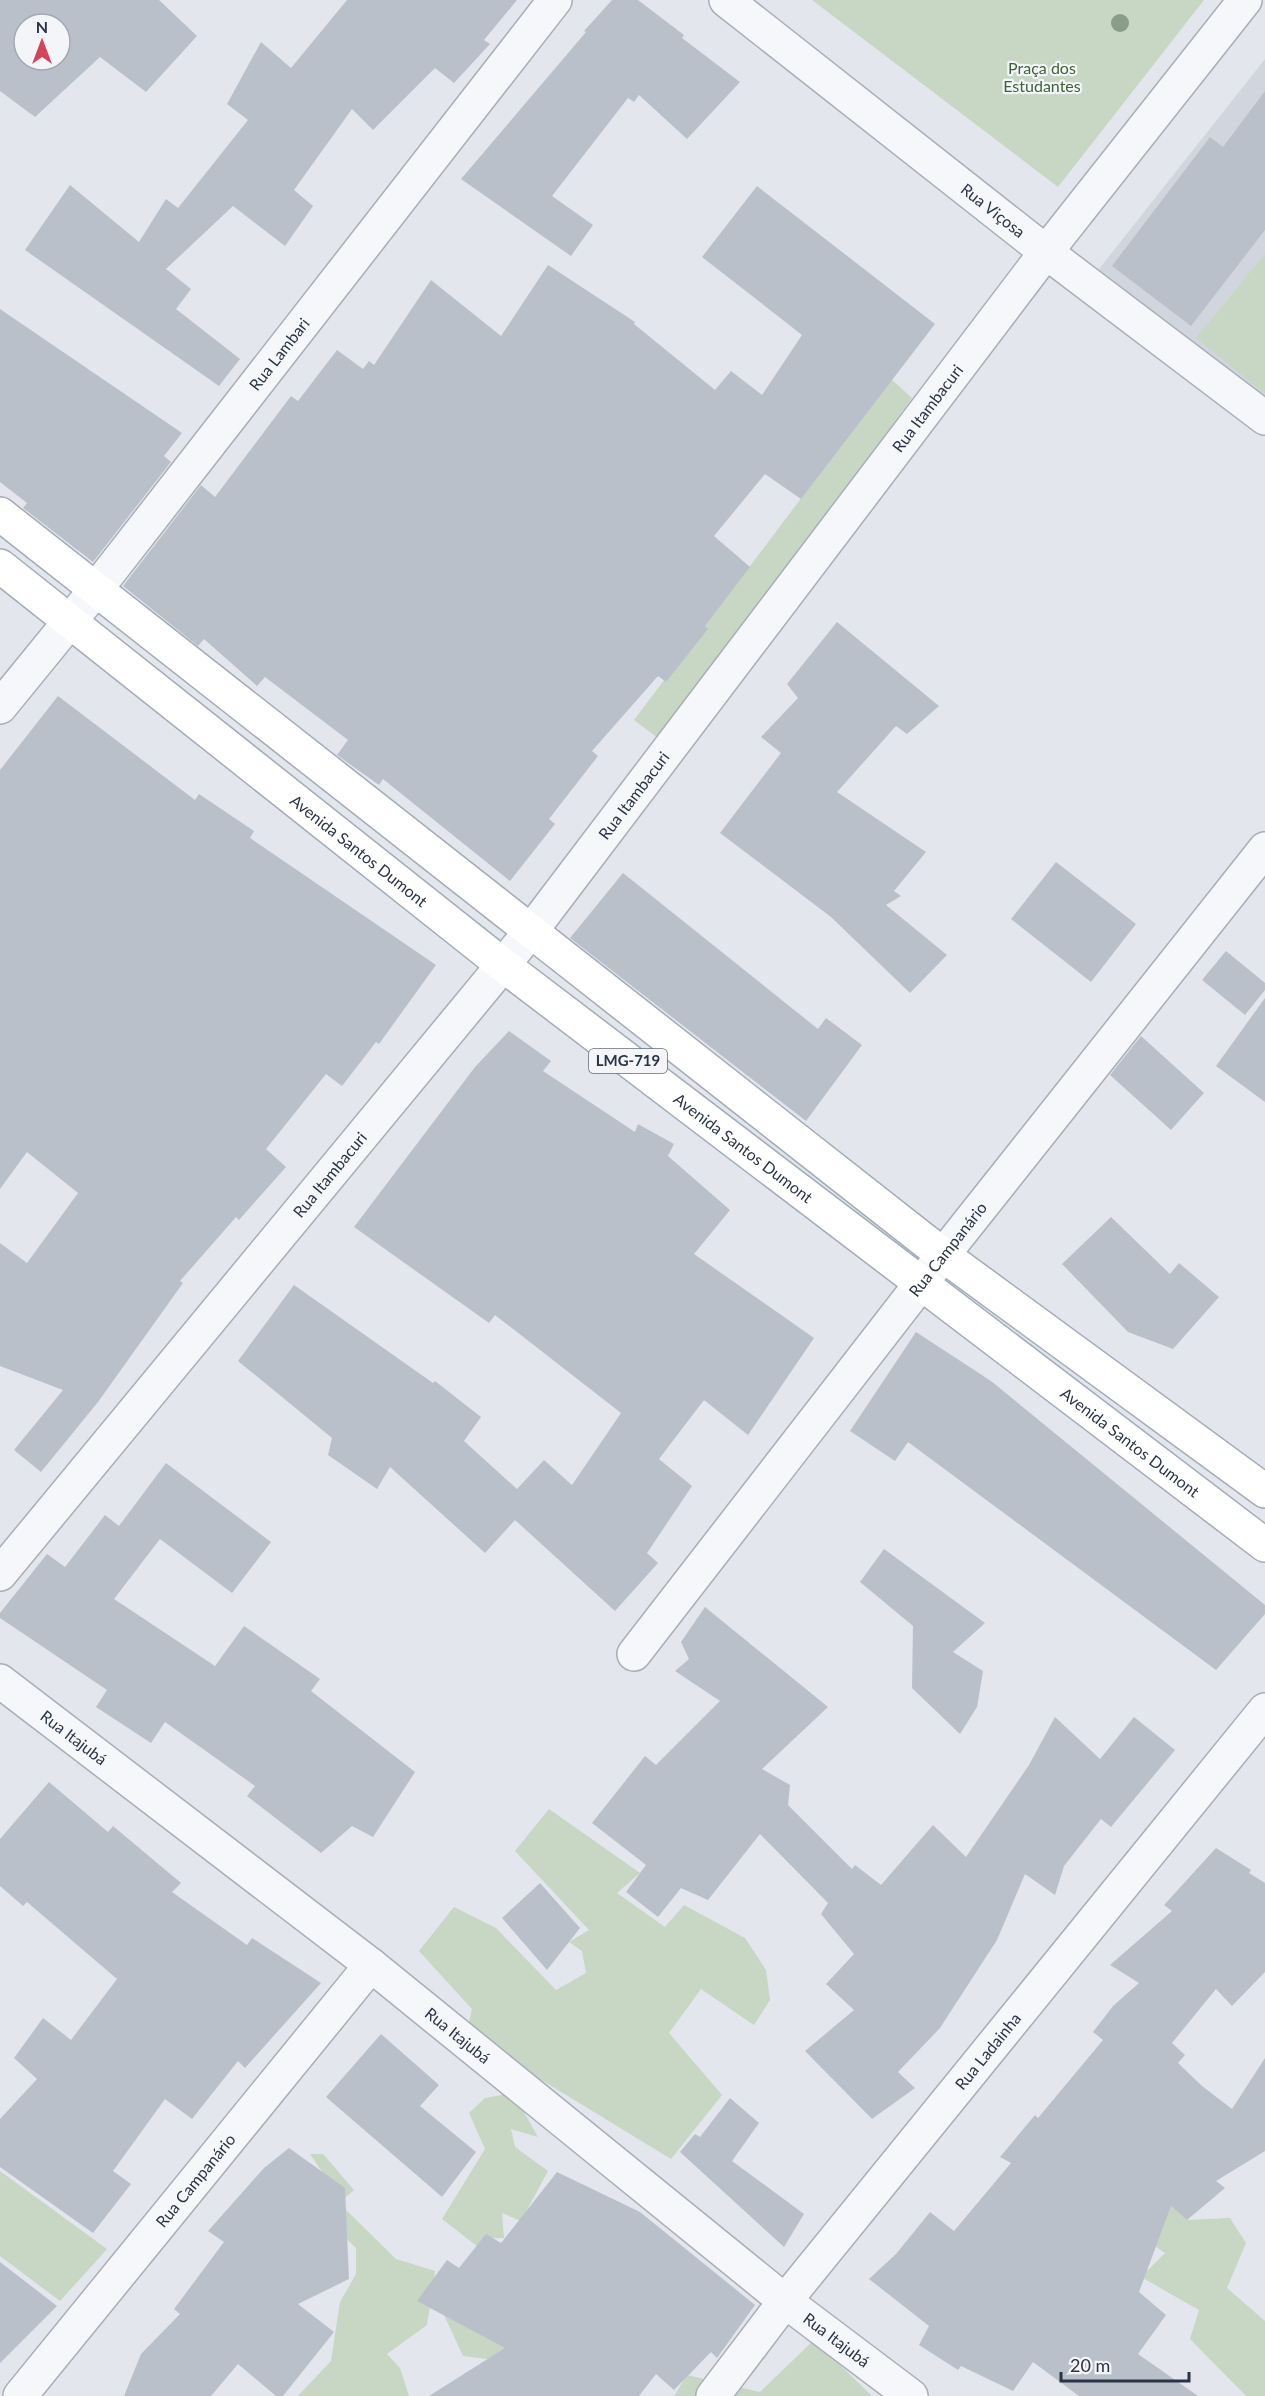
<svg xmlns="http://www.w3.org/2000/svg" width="1265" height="2396" font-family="Lato,sans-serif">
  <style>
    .built { fill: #d1d6de }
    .green { fill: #c8d6c4 }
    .building { fill: #bac0ca; fill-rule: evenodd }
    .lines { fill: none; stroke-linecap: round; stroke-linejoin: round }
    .street-casing { stroke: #a8adb7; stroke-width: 36 }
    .primary-casing { stroke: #a2abb8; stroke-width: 36 }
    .street { stroke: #f6f7fa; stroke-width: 33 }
    .primary { stroke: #fff; stroke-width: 33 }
    .tree { fill: #899d88 }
    .labels { text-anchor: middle; stroke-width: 4.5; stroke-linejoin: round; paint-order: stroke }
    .shield { fill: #f3f5f9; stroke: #666e7b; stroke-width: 1.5 }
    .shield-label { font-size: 15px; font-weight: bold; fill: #2a3445 }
    .park-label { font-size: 16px; fill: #3f6236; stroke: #f3f5f9 }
    .street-label { font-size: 16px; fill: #2a3445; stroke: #f3f5f9 }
  </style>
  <rect width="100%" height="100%" fill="#e3e6ec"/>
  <path class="built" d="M 1265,59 L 1265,401 L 1099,269 Z"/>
  <path class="green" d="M 812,0 L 1204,0 L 1058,187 Z
    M 1265,254 L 1265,394 L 1196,338 Z
    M 891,379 L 912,398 L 663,742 L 634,720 Z
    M 549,1809 L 640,1873 L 617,1893 L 665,1927 L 684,1905 L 745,1938 L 766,1970 L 770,2000 L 754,2025 L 701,1989 L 669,2033 L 722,2095 L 671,2159 L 494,2051 L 467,2031 L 472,2009 L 419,1951 L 454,1907 L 496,1928 L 556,1990 L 586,1973 L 582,1951 L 569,1942 L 589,1930 L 515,1851 Z
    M 513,2093 L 538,2137 L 511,2129 L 515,2147 L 548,2171 L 521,2221 L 502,2213 L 504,2238 L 488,2238 L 482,2250 L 442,2219 L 485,2149 L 469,2113 L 485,2098 Z
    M 310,2154 L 323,2154 L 354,2190 L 339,2203 L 396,2259 L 435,2271 L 427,2325 L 387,2354 L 400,2368 L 409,2396 L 298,2396 L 331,2361 L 340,2302 L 356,2274 L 356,2248 L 312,2206 L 329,2182 Z
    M 0,2171 L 107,2249 L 60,2301 L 0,2256 Z
    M 1139,2177 L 1187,2220 L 1230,2218 L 1246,2243 L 1227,2288 L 1265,2321 L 1265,2396 L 1246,2396 L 1190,2339 L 1199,2310 L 1141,2277 L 1165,2253 L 1102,2209 Z
    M 444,2315 L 525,2321 L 502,2361 L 463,2356 Z
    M 814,2340 L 872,2396 L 674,2396 L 687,2375 L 760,2392 Z"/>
  <path class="building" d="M 0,0 L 159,0 L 197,36 L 146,92 L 100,57 L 35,117 L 0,91 ZM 24,24 L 60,24 L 60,60 L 24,60 Z
    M 347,0 L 517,0 L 484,40 L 490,44 L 454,83 L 435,68 L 373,130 L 352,109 L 294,190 L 313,206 L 285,246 L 233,206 L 166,269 L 191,289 L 176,309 L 240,359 L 219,386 L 25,250 L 70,185 L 139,242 L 166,199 L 178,208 L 248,120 L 227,104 L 261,42 L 291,68 Z
    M 612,0 L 638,0 L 684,35 L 682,38 L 740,82 L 687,139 L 639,95 L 634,102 L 628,98 L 552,196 L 593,225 L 571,256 L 461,179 L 586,32 L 584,31 Z
    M 1265,91 L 1265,230 L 1191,326 L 1112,266 L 1210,137 L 1223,147 Z
    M 757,186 L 935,324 L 801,499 L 765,474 L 714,536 L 750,567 L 705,626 L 708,629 L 666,682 L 658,676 L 592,751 L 598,756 L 549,819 L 555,824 L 510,881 L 383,779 L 379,785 L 337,755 L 348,740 L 265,677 L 257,686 L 204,639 L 198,646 L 123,586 L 201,485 L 215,497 L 291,396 L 298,401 L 337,350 L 363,369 L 369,361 L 374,365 L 431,280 L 501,336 L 548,265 L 635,322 L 634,324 L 715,390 L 731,371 L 762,395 L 802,335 L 702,257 Z
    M 0,309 L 182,433 L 164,456 L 171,462 L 93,562 L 23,508 L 27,503 L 0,482 Z
    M 837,622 L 939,706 L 907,734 L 896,726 L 837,792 L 926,852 L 894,891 L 901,896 L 886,905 L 947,955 L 910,993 L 831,917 L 720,833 L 781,753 L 761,737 L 798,698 L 787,684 Z
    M 58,696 L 195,800 L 199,794 L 254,831 L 250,838 L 436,965 L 379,1044 L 376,1042 L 342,1086 L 326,1074 L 266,1149 L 286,1167 L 239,1220 L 236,1217 L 180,1281 L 183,1283 L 98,1402 L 41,1472 L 14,1450 L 63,1390 L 0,1366 L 0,1243 L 27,1263 L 78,1193 L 27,1152 L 0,1189 L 0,770 Z
    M 1056,862 L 1136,924 L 1091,982 L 1011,919 Z
    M 623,873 L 818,1029 L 826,1018 L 862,1045 L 806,1121 L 570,938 Z
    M 1226,951 L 1265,983 L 1265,990 L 1245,1015 L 1202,980 Z
    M 1265,998 L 1265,1102 L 1216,1066 Z
    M 509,1031 L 551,1061 L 543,1071 L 635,1132 L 638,1124 L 674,1144 L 668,1156 L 730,1210 L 694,1254 L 814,1338 L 748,1435 L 704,1400 L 659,1459 L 692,1486 L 647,1553 L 658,1563 L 615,1611 L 515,1520 L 485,1553 L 390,1467 L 377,1489 L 328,1455 L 332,1438 L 238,1361 L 294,1285 L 433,1383 L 435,1381 L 481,1417 L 464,1441 L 517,1489 L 544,1460 L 572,1485 L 621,1413 L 495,1315 L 489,1323 L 354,1227 L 475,1067 Z
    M 1141,1036 L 1204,1093 L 1171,1130 L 1110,1075 Z
    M 1111,1217 L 1170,1274 L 1179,1263 L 1219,1297 L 1173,1349 L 1128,1332 L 1062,1264 Z
    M 916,1332 L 991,1381 L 1265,1605 L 1265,1614 L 1216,1670 L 908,1442 L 895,1461 L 850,1431 Z
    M 166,1463 L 271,1542 L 232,1593 L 160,1539 L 114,1599 L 215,1666 L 244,1626 L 320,1679 L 311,1691 L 415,1772 L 373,1837 L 352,1826 L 321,1853 L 247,1796 L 255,1786 L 165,1722 L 151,1743 L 96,1707 L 107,1690 L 0,1618 L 0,1613 L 47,1554 L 65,1567 L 105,1515 L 119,1526 Z
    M 884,1549 L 985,1623 L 953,1652 L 983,1671 L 977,1707 L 960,1734 L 912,1688 L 913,1626 L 860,1582 Z
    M 705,1607 L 828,1707 L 762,1769 L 790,1785 L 788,1805 L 852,1869 L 855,1865 L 881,1885 L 933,1825 L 966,1857 L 1029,1765 L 1055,1717 L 1100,1759 L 1134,1717 L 1175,1750 L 1111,1827 L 1101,1819 L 1064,1866 L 1055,1895 L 1025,1874 L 997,1940 L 940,2028 L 898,2072 L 915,2088 L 872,2119 L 805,2051 L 854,2010 L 826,1984 L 854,1954 L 821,1914 L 828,1903 L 760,1834 L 708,1900 L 681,1888 L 658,1917 L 626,1892 L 646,1865 L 592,1823 L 645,1756 L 656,1765 L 720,1701 L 675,1671 L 689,1659 L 681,1642 Z
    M 49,1782 L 108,1832 L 113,1826 L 181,1883 L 172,1892 L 247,1945 L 252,1938 L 321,1983 L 245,2068 L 238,2061 L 192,2119 L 165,2099 L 113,2171 L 131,2184 L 93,2233 L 0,2167 L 0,2119 L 37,2079 L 14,2058 L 43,2018 L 71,2040 L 117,1979 L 27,1902 L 23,1906 L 0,1886 L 0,1839 Z
    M 1216,1848 L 1251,1870 L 1249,1873 L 1265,1883 L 1265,1972 L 1232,2006 L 1216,1989 L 1172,2043 L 1185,2055 L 1178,2063 L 1202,2086 L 1232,2109 L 1265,2058 L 1265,2151 L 1216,2181 L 1225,2188 L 1187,2220 L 1171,2206 L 1139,2292 L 1166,2315 L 1138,2354 L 1198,2396 L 1079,2396 L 1033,2362 L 1013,2391 L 961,2366 L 958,2370 L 919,2345 L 929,2326 L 869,2279 L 896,2254 L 930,2212 L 954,2231 L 1011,2163 L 1000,2157 L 1035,2115 L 1038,2118 L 1103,2040 L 1093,2032 L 1113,2006 L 1139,1983 L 1110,1965 L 1172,1911 L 1164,1905 Z
    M 540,1883 L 580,1928 L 547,1970 L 502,1918 Z
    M 381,2034 L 439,2085 L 420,2106 L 476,2152 L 442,2197 L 326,2097 Z
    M 730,2098 L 759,2123 L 732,2161 L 804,2214 L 784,2247 L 680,2152 L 695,2134 L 700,2137 Z
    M 289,2148 L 345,2188 L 349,2279 L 298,2304 L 334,2332 L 283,2396 L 276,2396 L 238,2364 L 211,2396 L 124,2396 L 141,2354 L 180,2314 L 174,2309 L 224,2242 L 208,2231 L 264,2168 Z
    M 557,2172 L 640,2212 L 755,2305 L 717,2358 L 711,2352 L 674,2390 L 656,2374 L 639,2396 L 429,2396 L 505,2348 L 417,2301 L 447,2260 L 459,2268 L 486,2234 L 501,2243 Z
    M 0,2262 L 57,2306 L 0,2363 Z"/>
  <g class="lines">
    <defs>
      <g id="street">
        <path id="s1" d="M 726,0 L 1046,252 L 1265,418"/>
        <path id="s2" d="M 0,707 L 97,588 L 555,0"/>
        <path id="s3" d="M 0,1574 L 531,931 L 1046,252 L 1245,0"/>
        <path id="s4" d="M 634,1654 L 943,1255 L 1265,849"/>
        <path id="s5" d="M 0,1681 L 371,1965 L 785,2301 L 911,2396"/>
        <path id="s6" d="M 20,2396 L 371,1965"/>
        <path id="s7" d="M 713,2396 L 785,2301 L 1265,1710"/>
      </g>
      <g id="primary">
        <path d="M 0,514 L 943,1255 L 1265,1491"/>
        <path id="s8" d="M 0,566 L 503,965 L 1265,1545"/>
      </g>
    </defs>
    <use href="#street" class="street-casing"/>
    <use href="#primary" class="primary-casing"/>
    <use href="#street" class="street"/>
    <use href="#primary" class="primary"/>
  </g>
  <circle class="tree" cx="1120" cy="23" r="9"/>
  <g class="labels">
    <rect class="shield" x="589" y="1049" width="78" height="24" rx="4.5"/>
    <g class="shield-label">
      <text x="628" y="1066">LMG-719</text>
    </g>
    <g class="park-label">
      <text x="1042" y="74">Praça dos<tspan x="1042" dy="18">Estudantes</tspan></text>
    </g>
    <g class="street-label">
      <text dy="6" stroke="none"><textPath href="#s1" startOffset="340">Rua Viçosa</textPath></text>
      <text dy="6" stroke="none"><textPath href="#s2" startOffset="450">Rua Lambari</textPath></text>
      <text dy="6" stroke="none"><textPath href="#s3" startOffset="1490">Rua Itambacuri</textPath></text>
      <text dy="6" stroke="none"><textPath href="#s3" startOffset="1004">Rua Itambacuri</textPath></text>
      <text dy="6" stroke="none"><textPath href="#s8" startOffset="458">Avenida Santos Dumont</textPath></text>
      <text dy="6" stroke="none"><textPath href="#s8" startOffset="944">Avenida Santos Dumont</textPath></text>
      <text dy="6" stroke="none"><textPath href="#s3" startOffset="518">Rua Itambacuri</textPath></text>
      <text dy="6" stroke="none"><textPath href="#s4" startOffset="512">Rua Campanário</textPath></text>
      <text dy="6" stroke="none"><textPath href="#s8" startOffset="1430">Avenida Santos Dumont</textPath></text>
      <text dy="6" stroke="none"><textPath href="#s5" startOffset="93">Rua Itajubá</textPath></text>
      <text dy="6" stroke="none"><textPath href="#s5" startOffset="579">Rua Itajubá</textPath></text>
      <text dy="6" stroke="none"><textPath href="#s7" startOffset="441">Rua Ladainha</textPath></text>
      <text dy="6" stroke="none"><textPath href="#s6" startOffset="278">Rua Campanário</textPath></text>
      <text dy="6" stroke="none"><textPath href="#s5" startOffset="1065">Rua Itajubá</textPath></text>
    </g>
  </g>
  <g transform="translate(42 42)"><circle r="28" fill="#f3f5f9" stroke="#a3a8b1" stroke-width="1.5"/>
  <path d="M0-4.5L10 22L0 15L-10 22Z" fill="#d5435a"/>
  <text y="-9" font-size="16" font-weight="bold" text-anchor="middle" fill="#2a3445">N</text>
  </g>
  <path d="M1061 2372v9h128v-9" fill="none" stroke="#2a3445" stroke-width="3"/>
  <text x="1070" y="2372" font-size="18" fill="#2a3445" stroke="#f3f5f9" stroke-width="4.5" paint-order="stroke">20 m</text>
</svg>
